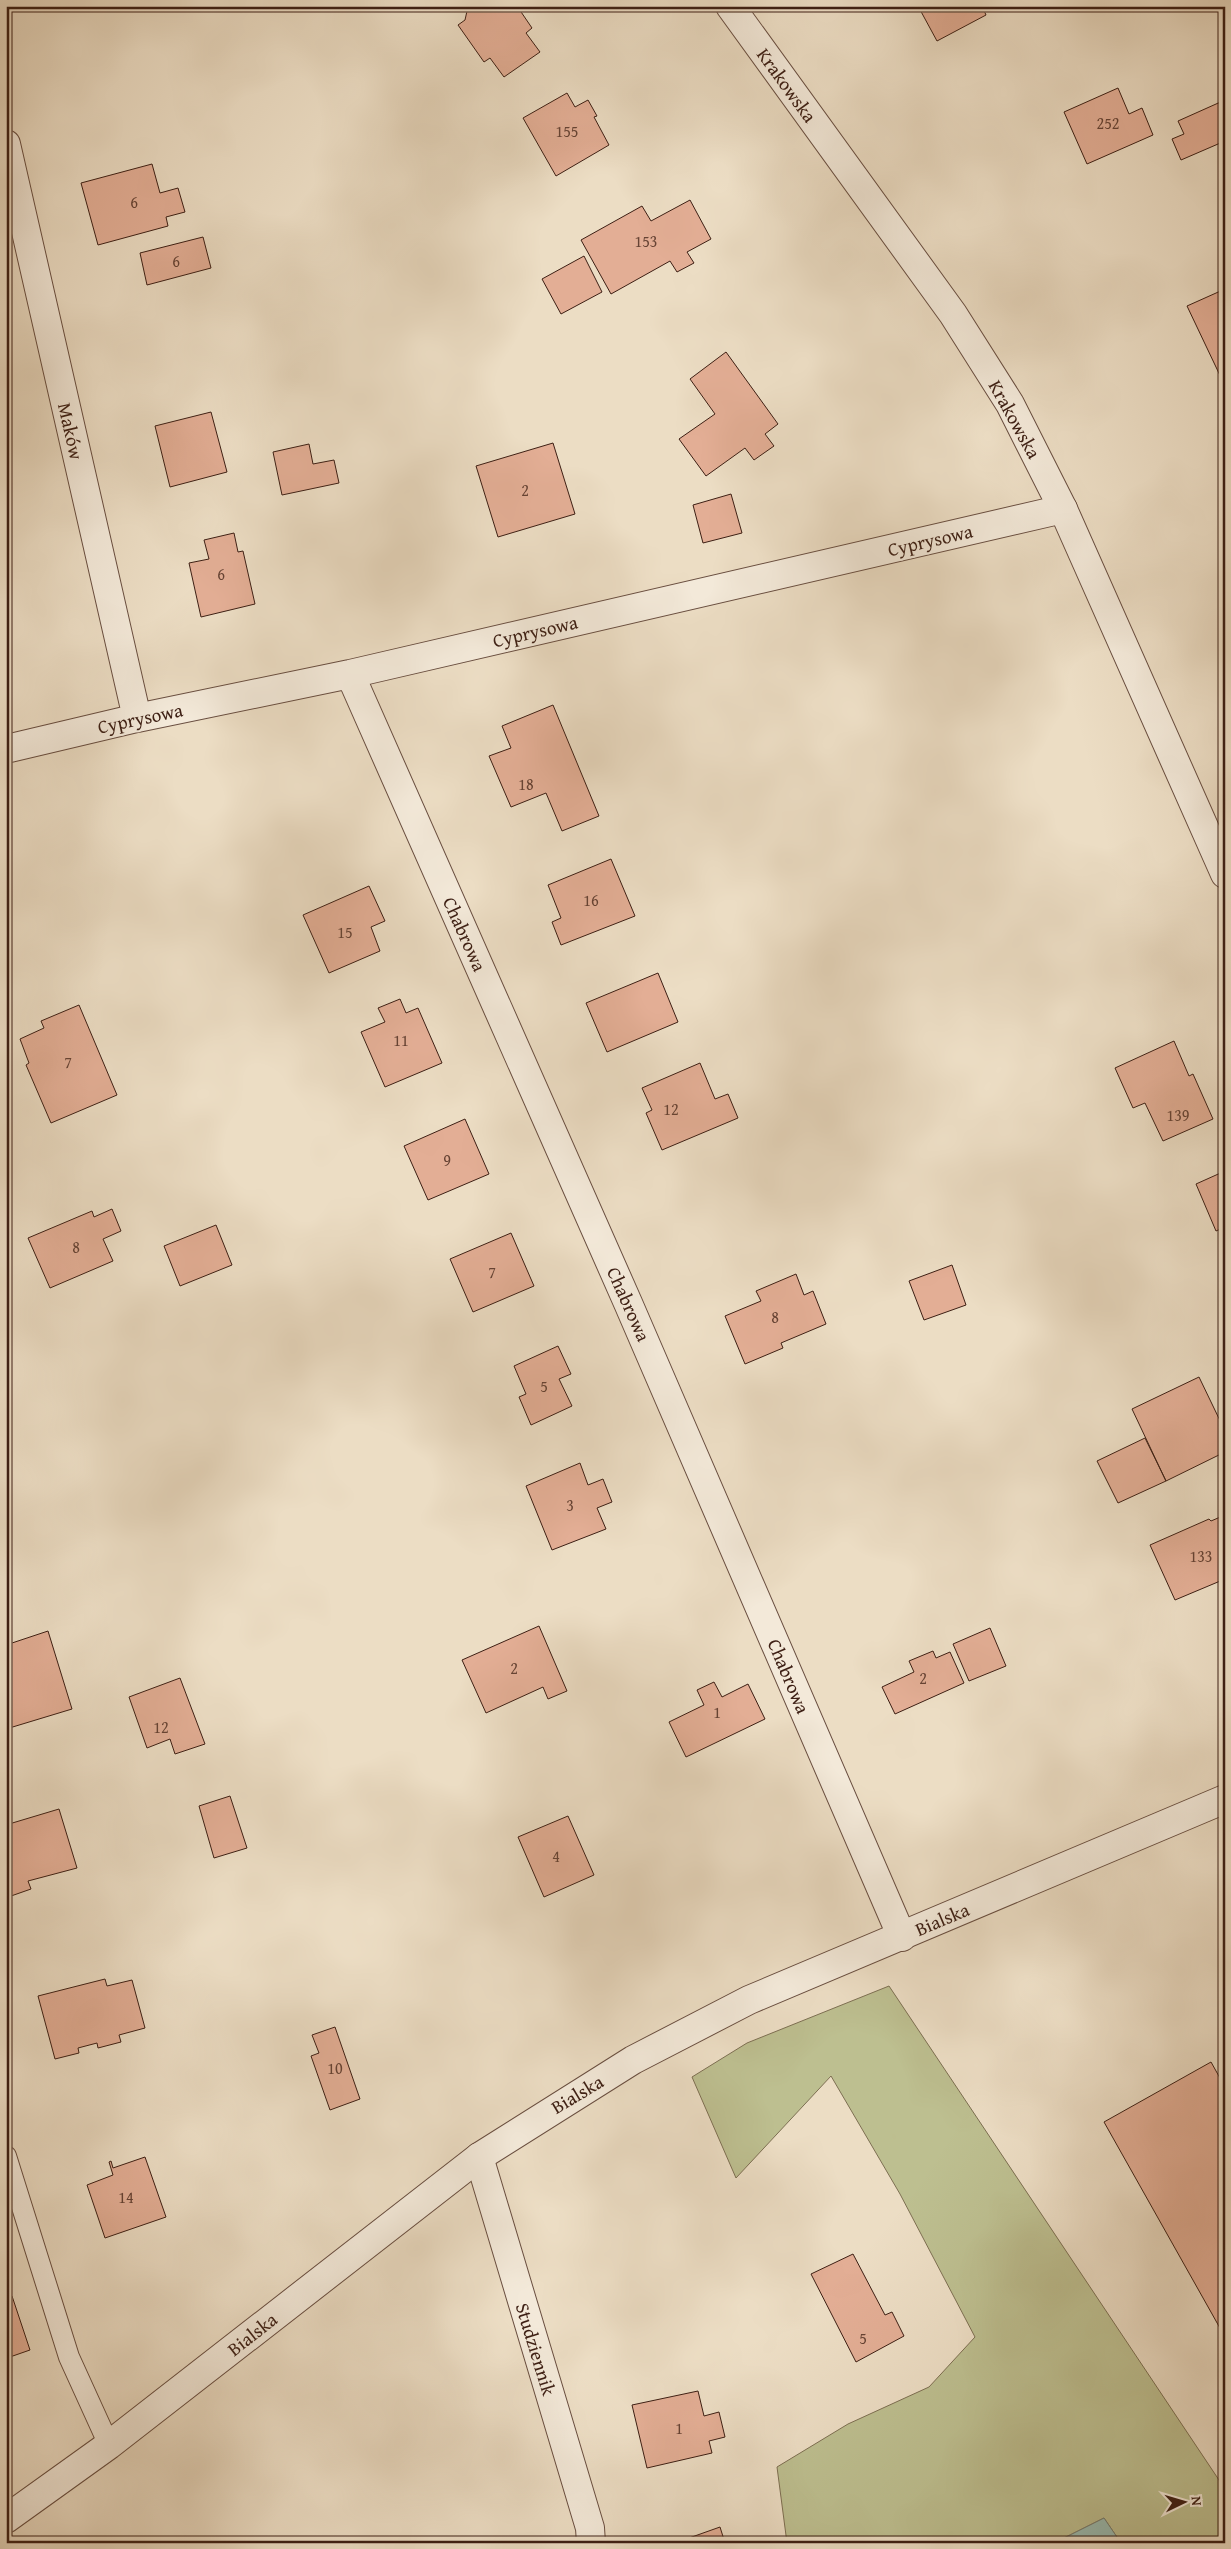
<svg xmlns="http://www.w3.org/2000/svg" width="1231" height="2549" font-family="'Gentium Book Plus',serif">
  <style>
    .green { fill: #bdbf90; stroke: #7d6f52 }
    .water { fill: #99bcb2; stroke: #747d73 }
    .building { fill: #e3ae95; stroke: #3d1f14 }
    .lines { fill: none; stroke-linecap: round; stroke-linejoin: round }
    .service-casing { stroke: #694e40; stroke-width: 22 }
    .minor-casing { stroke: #694e40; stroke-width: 30 }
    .tertiary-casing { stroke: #694e40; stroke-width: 30 }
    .service { stroke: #f3e9d9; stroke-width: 20 }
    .minor { stroke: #f3e9d9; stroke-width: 28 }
    .tertiary { stroke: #f3e9d9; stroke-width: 28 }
    .labels { text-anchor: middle; stroke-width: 4; stroke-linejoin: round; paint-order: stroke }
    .number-label { font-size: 16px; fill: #664334 }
    .street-label { font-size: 19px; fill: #3d1f14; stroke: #f3e9d9 }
  </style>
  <rect width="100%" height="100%" fill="#ecddc4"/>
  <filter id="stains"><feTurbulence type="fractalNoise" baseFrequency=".004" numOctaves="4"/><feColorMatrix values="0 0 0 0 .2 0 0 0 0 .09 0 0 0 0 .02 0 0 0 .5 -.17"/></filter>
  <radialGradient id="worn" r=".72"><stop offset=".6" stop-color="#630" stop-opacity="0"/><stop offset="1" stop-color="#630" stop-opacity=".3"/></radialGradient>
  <path class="green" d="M 889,1986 L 1225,2489 L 1225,2543 L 1121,2543 L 1104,2518 L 1054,2543 L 787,2543 L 777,2467 L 848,2424 L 929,2387 L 975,2337 L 900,2194 L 831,2076 L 736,2178 L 692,2077 L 747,2043 Z"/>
  <path class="water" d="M 1104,2518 L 1121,2543 L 1054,2543 Z"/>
  <path class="building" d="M 474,6 L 517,6 L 532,28 L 526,33 L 540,52 L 504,77 L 490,58 L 484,62 L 458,25 L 465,20 L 467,11 Z
    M 918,6 L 982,6 L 986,15 L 937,41 Z
    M 1118,88 L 1129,114 L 1142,108 L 1153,135 L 1087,164 L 1064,112 Z
    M 567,93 L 575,107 L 588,100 L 597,116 L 594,117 L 609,145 L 556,176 L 523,118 Z
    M 1225,100 L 1225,141 L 1181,160 L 1172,139 L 1184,134 L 1178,121 Z
    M 152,164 L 160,193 L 178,188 L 185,212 L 166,217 L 168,226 L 98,245 L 81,183 Z
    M 690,200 L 711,239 L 687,252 L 694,263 L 677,272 L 670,261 L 611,294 L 581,240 L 642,206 L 651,221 Z
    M 203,237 L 211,268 L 147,285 L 140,253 Z
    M 584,256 L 602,292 L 561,314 L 542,279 Z
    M 1225,289 L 1225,386 L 1187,306 Z
    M 726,352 L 778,424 L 765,434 L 774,446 L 754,460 L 745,448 L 706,476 L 679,439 L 715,414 L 690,379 Z
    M 211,412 L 227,472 L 170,487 L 155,426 Z
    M 553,443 L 575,514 L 498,537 L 476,466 Z
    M 309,444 L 313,464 L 334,460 L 339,483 L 282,495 L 273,452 Z
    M 731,494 L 742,533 L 703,543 L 693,505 Z
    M 234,533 L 238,552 L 243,551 L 255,604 L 201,617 L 189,563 L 209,559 L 204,540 Z
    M 553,705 L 599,816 L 562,831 L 546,793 L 511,807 L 489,756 L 511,748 L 502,726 Z
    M 611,859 L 635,916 L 561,945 L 552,922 L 561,918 L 548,885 Z
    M 369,886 L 385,921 L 371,927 L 380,951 L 329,973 L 303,915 Z
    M 658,973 L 678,1022 L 607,1052 L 586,1003 Z
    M 400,999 L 406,1013 L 418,1008 L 442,1063 L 385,1087 L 361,1032 L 385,1022 L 378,1008 Z
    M 79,1005 L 117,1095 L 51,1123 L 26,1065 L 29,1063 L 20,1039 L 44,1028 L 41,1021 Z
    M 1174,1041 L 1189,1076 L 1193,1074 L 1213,1119 L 1163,1141 L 1145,1103 L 1133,1108 L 1115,1068 Z
    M 700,1063 L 715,1099 L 728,1094 L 738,1118 L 662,1150 L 646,1113 L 652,1110 L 642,1088 Z
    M 465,1119 L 489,1174 L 428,1200 L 404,1146 Z
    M 1225,1171 L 1225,1227 L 1216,1231 L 1196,1184 Z
    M 112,1209 L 121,1231 L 103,1239 L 113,1261 L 50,1288 L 28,1238 L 92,1211 L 94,1217 Z
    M 216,1225 L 232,1265 L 180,1286 L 164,1246 Z
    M 511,1233 L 534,1286 L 473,1312 L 450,1259 Z
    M 952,1265 L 966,1305 L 924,1320 L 909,1281 Z
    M 796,1274 L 804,1295 L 813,1291 L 826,1324 L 781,1343 L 783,1348 L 745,1364 L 725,1316 L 761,1301 L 756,1291 Z
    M 558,1346 L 571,1374 L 559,1379 L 572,1406 L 531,1425 L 519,1397 L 526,1394 L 514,1366 Z
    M 1199,1377 L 1225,1431 L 1225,1452 L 1166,1481 L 1132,1409 Z
    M 1145,1438 L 1166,1481 L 1118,1503 L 1097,1461 Z
    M 580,1463 L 588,1485 L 603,1479 L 612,1502 L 597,1508 L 606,1529 L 552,1550 L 526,1486 Z
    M 1225,1515 L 1225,1579 L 1175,1600 L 1150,1545 L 1209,1519 L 1211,1521 Z
    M 539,1626 L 567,1691 L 548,1699 L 543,1687 L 486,1713 L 462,1660 Z
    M 990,1628 L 1006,1666 L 969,1681 L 953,1644 Z
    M 48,1631 L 72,1709 L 6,1729 L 6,1645 Z
    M 933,1651 L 936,1658 L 950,1652 L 964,1683 L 895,1714 L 882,1687 L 914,1672 L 909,1661 Z
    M 180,1678 L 205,1744 L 175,1754 L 170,1739 L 147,1748 L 129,1697 Z
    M 714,1682 L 722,1697 L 748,1684 L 765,1719 L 686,1757 L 669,1722 L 704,1705 L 697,1690 Z
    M 230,1796 L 247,1848 L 214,1858 L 199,1806 Z
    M 59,1809 L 77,1868 L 28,1881 L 31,1889 L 11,1896 L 6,1889 L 6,1832 L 10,1831 L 9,1824 Z
    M 568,1816 L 594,1875 L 544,1897 L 518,1837 Z
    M 105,1979 L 107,1986 L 132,1980 L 145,2028 L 119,2035 L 121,2042 L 98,2048 L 97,2043 L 78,2048 L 79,2053 L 55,2059 L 38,1996 Z
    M 335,2027 L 360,2099 L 330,2110 L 311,2056 L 319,2053 L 312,2035 Z
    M 1211,2062 L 1225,2087 L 1225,2337 L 1104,2122 Z
    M 145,2157 L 166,2217 L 105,2238 L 87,2185 L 113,2175 L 109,2162 L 111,2161 L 113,2168 Z
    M 853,2254 L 885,2315 L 892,2312 L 904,2336 L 856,2362 L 811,2274 Z
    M 12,2296 L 30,2350 L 7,2358 L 11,2370 L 6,2371 L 6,2298 Z
    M 698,2391 L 704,2416 L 719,2412 L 725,2437 L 709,2441 L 712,2453 L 647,2468 L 632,2405 Z
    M 720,2527 L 725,2543 L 675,2543 Z"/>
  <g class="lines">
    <defs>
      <path id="service" d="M 6,2156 L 69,2357 L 109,2445"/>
      <path id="minor" d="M 6,144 L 137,718
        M 350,674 L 628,1303 L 902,1937
        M 6,749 L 137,718 L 350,674 L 1063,509
        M 479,2157 L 590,2528 L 591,2543"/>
      <path id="tertiary" d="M 730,6 L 953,314 L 1010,404 L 1063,509 L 1225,874
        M 6,2519 L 109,2445 L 479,2157 L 633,2060 L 749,2000 L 1225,1799"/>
    </defs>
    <use href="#service" class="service-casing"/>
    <use href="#minor" class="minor-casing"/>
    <use href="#tertiary" class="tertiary-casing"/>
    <use href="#service" class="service"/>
    <use href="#minor" class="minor"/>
    <use href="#tertiary" class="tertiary"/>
  </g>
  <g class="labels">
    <g class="number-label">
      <text x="1108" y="129">252</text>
      <text x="567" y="137">155</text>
      <text x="134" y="208">6</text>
      <text x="646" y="247">153</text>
      <text x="176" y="267">6</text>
      <text x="525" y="496">2</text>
      <text x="221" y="580">6</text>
      <text x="526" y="790">18</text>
      <text x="591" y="906">16</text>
      <text x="345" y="938">15</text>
      <text x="401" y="1046">11</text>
      <text x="68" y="1068">7</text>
      <text x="671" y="1115">12</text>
      <text x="1178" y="1121">139</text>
      <text x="447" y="1166">9</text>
      <text x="76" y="1253">8</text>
      <text x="492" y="1278">7</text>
      <text x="775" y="1323">8</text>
      <text x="544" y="1392">5</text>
      <text x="570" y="1511">3</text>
      <text x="1201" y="1562">133</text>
      <text x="514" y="1674">2</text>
      <text x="923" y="1684">2</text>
      <text x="717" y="1718">1</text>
      <text x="161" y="1733">12</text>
      <text x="556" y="1862">4</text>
      <text x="335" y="2074">10</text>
      <text x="126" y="2203">14</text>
      <text x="863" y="2344">5</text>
      <text x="679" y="2434">1</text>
    </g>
    <g class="street-label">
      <text transform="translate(787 85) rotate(54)" y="7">Krakowska</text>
      <text transform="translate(1015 419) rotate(61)" y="7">Krakowska</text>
      <text transform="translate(71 431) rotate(77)" y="7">Maków</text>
      <text transform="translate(930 540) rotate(-13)" y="7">Cyprysowa</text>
      <text transform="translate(535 631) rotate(-13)" y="7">Cyprysowa</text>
      <text transform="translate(140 718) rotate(-12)" y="7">Cyprysowa</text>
      <text transform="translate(465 934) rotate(66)" y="7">Chabrowa</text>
      <text transform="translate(629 1304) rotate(66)" y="7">Chabrowa</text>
      <text transform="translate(789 1676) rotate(67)" y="7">Chabrowa</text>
      <text transform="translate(942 1919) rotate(-23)" y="7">Bialska</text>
      <text transform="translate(577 2094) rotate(-31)" y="7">Bialska</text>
      <text transform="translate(252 2334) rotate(-38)" y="7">Bialska</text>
      <text transform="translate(536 2349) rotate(73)" y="7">Studziennik</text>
    </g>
  </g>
  <rect width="1231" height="2549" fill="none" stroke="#ecddc4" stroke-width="25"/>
  <rect x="8" y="8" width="1216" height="2534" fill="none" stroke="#3d1f14" stroke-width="2.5"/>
  <rect x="12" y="12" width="1206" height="2524" fill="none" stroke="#3d1f14"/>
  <g transform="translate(1184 2502) rotate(85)" stroke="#f3e9d9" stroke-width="4" paint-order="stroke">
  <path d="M0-4L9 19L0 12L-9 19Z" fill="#3d1f14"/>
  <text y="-8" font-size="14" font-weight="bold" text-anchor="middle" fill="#3d1f14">N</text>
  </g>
  <rect width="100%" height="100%" filter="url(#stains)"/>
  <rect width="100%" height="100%" fill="url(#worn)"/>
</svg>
